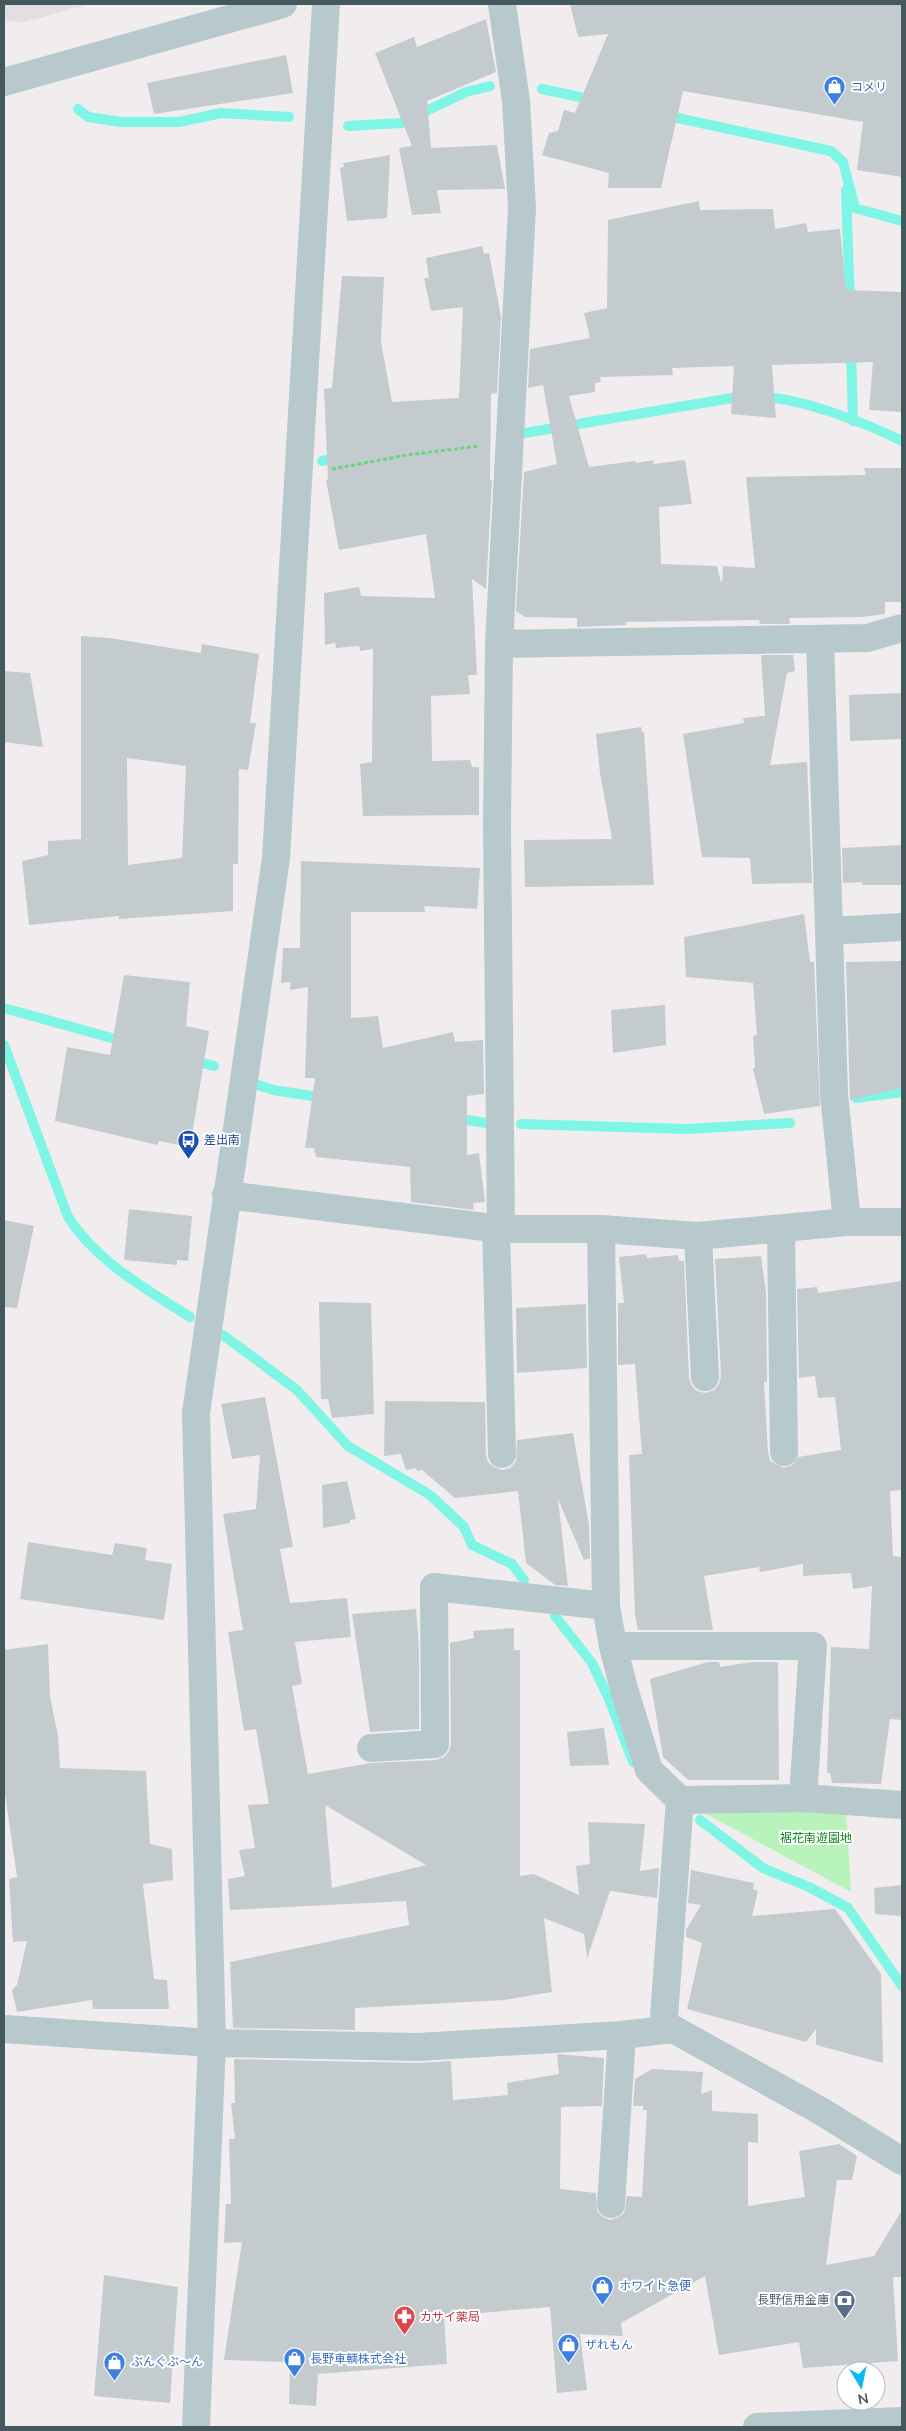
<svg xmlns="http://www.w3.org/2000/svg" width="906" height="2431" font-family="Mulish,'Noto Sans JP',sans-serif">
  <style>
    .education { fill: #e2dee1 }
    .green { fill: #b7f3ba }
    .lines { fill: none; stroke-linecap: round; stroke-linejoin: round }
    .stream { stroke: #7ff5e6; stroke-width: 10 }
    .building { fill: #c4cbce; fill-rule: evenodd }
    .path { stroke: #6bd57e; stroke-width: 3; stroke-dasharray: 4 2.5; stroke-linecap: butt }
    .minor { stroke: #b7c9cd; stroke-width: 28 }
    .labels { text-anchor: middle; stroke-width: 4; stroke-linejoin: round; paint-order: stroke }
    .shop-label { font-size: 12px; fill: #366cbe; stroke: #fff; text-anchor: start }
    .transit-label { font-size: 12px; fill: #164399; stroke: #fff; text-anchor: start }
    .park-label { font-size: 12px; fill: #0d8622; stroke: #fff }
    .service-label { font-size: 12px; fill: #4e5e75; stroke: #fff; text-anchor: end }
    .health-label { font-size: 12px; fill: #be3a42; stroke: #fff; text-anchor: start }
  </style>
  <rect width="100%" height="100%" fill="#f1edee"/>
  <path class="education" d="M 4,4 L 91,4 L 20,23 L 4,20 Z"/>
  <path class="green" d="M 699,1810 L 846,1812 L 851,1892 Z"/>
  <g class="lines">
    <path class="stream" d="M 542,89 L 594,100
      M 78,109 L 88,117 L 121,122 L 179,122 L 221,113 L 289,117
      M 664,115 L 831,151 L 843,162 L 855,208 L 902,221
      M 348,126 L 401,123 L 466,92 L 490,86
      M 846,190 L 850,303
      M 851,350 L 853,421
      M 761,397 C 801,398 866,423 902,441
      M 525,433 L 744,396
      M 322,461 L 341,457
      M 4,1008 L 126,1042
      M 4,1045 L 68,1217 C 97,1262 146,1289 190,1317
      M 191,1060 L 214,1066
      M 258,1085 L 273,1090 L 325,1098
      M 856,1098 L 902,1092
      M 455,1118 L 486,1123
      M 521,1124 L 687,1129 L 790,1123
      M 223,1335 L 297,1390 L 348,1446 L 430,1495 L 464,1527 L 472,1545 L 512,1564 L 524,1580
      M 555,1616 L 592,1663 L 609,1699 L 633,1762
      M 700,1820 L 763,1868 L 809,1887 L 848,1908 L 902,1986"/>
  </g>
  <path class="building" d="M 570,4 L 902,4 L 902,177 L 857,170 L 863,122 L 683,91 L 661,188 L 608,188 L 609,173 L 542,155 L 549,133 L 558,131 L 564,110 L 575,113 L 608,34 L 578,37 Z
    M 486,19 L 496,72 L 427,101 L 431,148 L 497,145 L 505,189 L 437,190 L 441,213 L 412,215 L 399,148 L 412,146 L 375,53 L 414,37 L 417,47 Z
    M 286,55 L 293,93 L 154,114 L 147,83 Z
    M 390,155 L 387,218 L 347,221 L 340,168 L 344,167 L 343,163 Z
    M 699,201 L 700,210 L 773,209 L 775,229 L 806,223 L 808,232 L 840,229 L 846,290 L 902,292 L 902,412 L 869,410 L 873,362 L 772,365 L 776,418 L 731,414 L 734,366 L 672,368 L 673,375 L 600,377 L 601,382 L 595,383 L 595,392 L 569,396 L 589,467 L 635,461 L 636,463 L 654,460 L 653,464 L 685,460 L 692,504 L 659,507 L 661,564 L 717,566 L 721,582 L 722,582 L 723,566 L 755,568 L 746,477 L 866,475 L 864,468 L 902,468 L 902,602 L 885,602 L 885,614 L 862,617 L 789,618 L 790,624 L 760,624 L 759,620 L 626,622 L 626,625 L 577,627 L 577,618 L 525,617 L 516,611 L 524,472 L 557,464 L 543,385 L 528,388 L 530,349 L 590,338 L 584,313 L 607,308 L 608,220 Z
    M 482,246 L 484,254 L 489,253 L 501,317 L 497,393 L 491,394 L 490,480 L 492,480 L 486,589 L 472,579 L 477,675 L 468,675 L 470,694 L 431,696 L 432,761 L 470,760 L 472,767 L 479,767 L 479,815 L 363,816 L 360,764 L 372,762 L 373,649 L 360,651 L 359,646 L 336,648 L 335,643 L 325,645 L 324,593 L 359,587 L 361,596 L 435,598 L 426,534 L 339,550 L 326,480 L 328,479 L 324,389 L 332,388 L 342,276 L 384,277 L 381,342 L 392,402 L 459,398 L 463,307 L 431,311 L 424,278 L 429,278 L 426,258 Z
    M 81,636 L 110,638 L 201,653 L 202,644 L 259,654 L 250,723 L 256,723 L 248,770 L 239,769 L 238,864 L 233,864 L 233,911 L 119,919 L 119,916 L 29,925 L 22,861 L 48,855 L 48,841 L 81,839 ZM 127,758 L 186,766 L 182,858 L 128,865 Z
    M 761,655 L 793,655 L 795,671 L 787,673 L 770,765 L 807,762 L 812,883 L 752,884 L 750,858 L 702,857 L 683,734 L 744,723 L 743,718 L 765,716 Z
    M 4,671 L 30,673 L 43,747 L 4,742 Z
    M 902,693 L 902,739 L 850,741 L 849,695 Z
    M 641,727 L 642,732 L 644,732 L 654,885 L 525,887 L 524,840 L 612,839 L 600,773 L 596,734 Z
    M 902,845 L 902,885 L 862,885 L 862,882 L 843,883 L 842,848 Z
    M 301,861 L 480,868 L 477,909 L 424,906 L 425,912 L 351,912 L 351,1018 L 378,1016 L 383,1048 L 453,1032 L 455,1042 L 483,1040 L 484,1094 L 467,1096 L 467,1155 L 479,1153 L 485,1202 L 473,1203 L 474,1210 L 411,1202 L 410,1167 L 316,1157 L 314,1148 L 305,1148 L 315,1078 L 305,1078 L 308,987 L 290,990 L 290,982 L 281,983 L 283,948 L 300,948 Z
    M 804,914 L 810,962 L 814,962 L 820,1106 L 764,1114 L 753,1069 L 755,1067 L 753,1036 L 757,1035 L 753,983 L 686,977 L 684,937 Z
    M 902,961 L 902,1088 L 850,1100 L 846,962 Z
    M 124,975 L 190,982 L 186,1026 L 209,1031 L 190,1147 L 159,1141 L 158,1145 L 55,1121 L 67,1047 L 110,1055 Z
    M 665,1005 L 666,1045 L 613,1053 L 611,1010 Z
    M 129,1209 L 192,1216 L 188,1261 L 177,1260 L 177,1265 L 124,1260 Z
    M 4,1220 L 34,1226 L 17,1308 L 4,1307 Z
    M 646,1254 L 647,1258 L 678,1255 L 679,1261 L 684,1261 L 689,1378 L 692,1386 L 697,1391 L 705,1393 L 714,1390 L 719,1384 L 721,1376 L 715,1259 L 761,1256 L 766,1293 L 767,1382 L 764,1382 L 768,1452 L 770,1461 L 784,1468 L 792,1465 L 798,1457 L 841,1450 L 835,1397 L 818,1398 L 815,1376 L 799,1378 L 797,1289 L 817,1287 L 818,1293 L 902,1281 L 902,1490 L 890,1491 L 893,1556 L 902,1557 L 902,1720 L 890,1719 L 881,1784 L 832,1783 L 830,1773 L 827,1773 L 831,1647 L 869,1649 L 872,1586 L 853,1589 L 851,1573 L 803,1576 L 803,1564 L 760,1572 L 759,1567 L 704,1576 L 713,1630 L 638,1630 L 635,1615 L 629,1455 L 642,1454 L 635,1364 L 618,1365 L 618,1303 L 624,1303 L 619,1257 Z
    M 319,1302 L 371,1303 L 374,1414 L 332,1418 L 328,1399 L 321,1399 Z
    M 586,1304 L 587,1368 L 517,1373 L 516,1308 Z
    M 265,1397 L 293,1547 L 280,1549 L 290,1603 L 347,1598 L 351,1637 L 295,1642 L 302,1684 L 292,1686 L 308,1774 L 371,1763 L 436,1760 L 444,1757 L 449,1751 L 451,1744 L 450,1643 L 474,1638 L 473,1631 L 514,1628 L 514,1650 L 520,1650 L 520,1876 L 534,1874 L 579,1895 L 576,1866 L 590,1864 L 588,1822 L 645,1824 L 640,1871 L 659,1868 L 657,1898 L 610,1891 L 587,1959 L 584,1934 L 544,1918 L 552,1992 L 504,2000 L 355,2008 L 355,2030 L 233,2028 L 230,1962 L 409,1925 L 406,1901 L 230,1910 L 228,1879 L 245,1876 L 239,1850 L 255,1848 L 248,1805 L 269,1804 L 256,1729 L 244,1731 L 228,1632 L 243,1630 L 223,1514 L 256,1509 L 260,1455 L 232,1459 L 221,1404 ZM 325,1805 L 426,1865 L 332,1888 Z
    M 385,1401 L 485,1402 L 486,1455 L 488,1462 L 494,1467 L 502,1470 L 510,1468 L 516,1461 L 517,1440 L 573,1433 L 589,1525 L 590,1558 L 584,1560 L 558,1499 L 568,1586 L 555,1585 L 526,1563 L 518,1491 L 455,1498 L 422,1470 L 417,1471 L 416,1468 L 406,1470 L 401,1454 L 384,1456 Z
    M 347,1481 L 356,1519 L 350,1520 L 350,1523 L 323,1528 L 322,1485 Z
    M 28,1542 L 112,1555 L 115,1543 L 147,1548 L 145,1560 L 172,1564 L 164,1620 L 20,1599 Z
    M 416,1609 L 419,1648 L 419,1729 L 370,1732 L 352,1614 Z
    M 48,1644 L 50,1696 L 58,1736 L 60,1768 L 146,1771 L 150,1844 L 172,1849 L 173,1880 L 143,1884 L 154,1979 L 167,1980 L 169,2009 L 93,2009 L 92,2000 L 17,2012 L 12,1990 L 17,1985 L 27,1941 L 13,1942 L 9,1879 L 17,1877 L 4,1787 L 4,1650 Z
    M 708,1662 L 719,1662 L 720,1667 L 752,1662 L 778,1662 L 779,1780 L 688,1780 L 663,1757 L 650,1679 Z
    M 604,1728 L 609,1765 L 570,1766 L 567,1732 Z
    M 691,1870 L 754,1883 L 753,1889 L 758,1891 L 752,1916 L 835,1909 L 881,1974 L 883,2063 L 816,2045 L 816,2029 L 806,2042 L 687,2009 L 702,1943 L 686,1937 L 686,1930 L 701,1905 L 688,1903 Z
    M 902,1885 L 902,1916 L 875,1914 L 874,1888 Z
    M 557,2054 L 604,2058 L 602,2106 L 561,2107 L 560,2189 L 596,2193 L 597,2211 L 603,2217 L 610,2220 L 617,2218 L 624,2213 L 627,2196 L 642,2197 L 647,2110 L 643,2110 L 643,2106 L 633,2106 L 635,2079 L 652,2069 L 703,2072 L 701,2094 L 712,2090 L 712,2111 L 758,2114 L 758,2143 L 748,2142 L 748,2206 L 805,2197 L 799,2151 L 839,2144 L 857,2156 L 852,2180 L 837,2180 L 826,2265 L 874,2256 L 902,2210 L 902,2277 L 893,2277 L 898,2361 L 803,2368 L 799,2342 L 719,2355 L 705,2276 L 621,2323 L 623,2336 L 580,2334 L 587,2390 L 557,2393 L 550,2307 L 444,2316 L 447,2364 L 318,2374 L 316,2406 L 289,2404 L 290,2362 L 224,2360 L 242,2242 L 224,2243 L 226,2204 L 231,2204 L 229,2139 L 235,2139 L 231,2103 L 235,2103 L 234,2059 L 418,2063 L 451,2061 L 453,2100 L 508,2095 L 507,2083 L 559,2074 Z
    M 104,2275 L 178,2287 L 170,2403 L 94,2396 Z"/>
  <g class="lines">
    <path class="path" d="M 332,469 L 407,455 L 479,446"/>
    <path class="minor" d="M 502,4 L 516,101 L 522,208 L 499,644 L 867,638 L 902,628
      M 4,82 L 283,4
      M 820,639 L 834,1094 L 847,1222
      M 499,644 L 497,825 L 501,1229
      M 830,931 L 902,927
      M 226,1195 L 501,1229 L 601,1229 L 698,1236 L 847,1222 L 902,1222
      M 496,1228 L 502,1454
      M 601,1229 L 606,1606 L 613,1646 L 624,1689 L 649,1770 L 680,1800 L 803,1798 L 902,1805
      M 781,1230 L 784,1452
      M 698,1236 L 705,1377
      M 613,1646 L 813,1646 L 803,1798
      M 371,1748 L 435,1744 L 434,1587 L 606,1606
      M 4,2029 L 212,2043 L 418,2047 L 622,2035 L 673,2029 L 819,2110 L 902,2161
      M 663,2030 L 680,1800
      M 611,2204 L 622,2035
      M 196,2427 L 212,2043 L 196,1413 L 276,858 L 326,4
      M 757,2427 L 902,2421"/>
  </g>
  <defs>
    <symbol id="shop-pin" viewBox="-11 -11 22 30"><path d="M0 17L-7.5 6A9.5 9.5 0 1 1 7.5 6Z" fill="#3f7fe0" stroke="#fff"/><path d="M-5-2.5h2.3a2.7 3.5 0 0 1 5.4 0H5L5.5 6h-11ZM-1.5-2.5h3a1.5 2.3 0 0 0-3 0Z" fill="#fff"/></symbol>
    <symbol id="bus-pin" viewBox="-11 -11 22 30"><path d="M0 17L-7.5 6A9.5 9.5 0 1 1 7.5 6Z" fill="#1a4fb4" stroke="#fff"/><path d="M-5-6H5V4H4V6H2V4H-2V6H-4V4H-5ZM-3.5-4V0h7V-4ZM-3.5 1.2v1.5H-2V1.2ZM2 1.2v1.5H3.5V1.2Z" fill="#fff"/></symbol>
    <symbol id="bank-pin" viewBox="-11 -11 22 30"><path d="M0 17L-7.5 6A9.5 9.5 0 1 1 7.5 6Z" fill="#5c6f8a" stroke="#fff"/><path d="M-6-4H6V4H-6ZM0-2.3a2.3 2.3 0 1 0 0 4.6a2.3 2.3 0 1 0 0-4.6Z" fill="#fff"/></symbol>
    <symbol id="pharmacy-pin" viewBox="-11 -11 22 30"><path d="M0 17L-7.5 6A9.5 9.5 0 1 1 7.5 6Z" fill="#e0444e" stroke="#fff"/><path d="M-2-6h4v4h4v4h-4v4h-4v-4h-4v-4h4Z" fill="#fff"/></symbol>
  </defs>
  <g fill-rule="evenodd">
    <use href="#shop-pin" x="822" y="74" width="25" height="34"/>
    <use href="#bus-pin" x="176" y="1128" width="25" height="34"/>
    <use href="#shop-pin" x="590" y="2274" width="25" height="34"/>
    <use href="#bank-pin" x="832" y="2288" width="25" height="34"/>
    <use href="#pharmacy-pin" x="392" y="2304" width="25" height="34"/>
    <use href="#shop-pin" x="556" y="2332" width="25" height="34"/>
    <use href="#shop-pin" x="282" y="2346" width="25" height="34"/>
    <use href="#shop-pin" x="102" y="2350" width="25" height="34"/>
  </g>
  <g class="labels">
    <g class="shop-label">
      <text x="851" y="91">コメリ</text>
      <text x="619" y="2290">ホワイト急便</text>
      <text x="585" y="2349">ザれもん</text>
      <text x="310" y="2363">長野車輌株式会社</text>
      <text x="131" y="2366">ぶんぐぶ〜ん</text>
    </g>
    <g class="transit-label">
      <text x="204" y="1144">差出南</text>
    </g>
    <g class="park-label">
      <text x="816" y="1842">裾花南遊園地</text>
    </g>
    <g class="service-label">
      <text x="829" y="2304">長野信用金庫</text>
    </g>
    <g class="health-label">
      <text x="420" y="2321">カサイ薬局</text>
    </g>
  </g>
  <rect width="906" height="2431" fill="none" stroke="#44595d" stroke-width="10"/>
  <g transform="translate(861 2386) rotate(170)"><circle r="24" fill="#ffffff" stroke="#b4bdbe"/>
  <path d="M0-4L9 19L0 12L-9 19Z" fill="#07bbf1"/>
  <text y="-8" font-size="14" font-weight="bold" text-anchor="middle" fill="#44595d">N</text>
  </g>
</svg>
